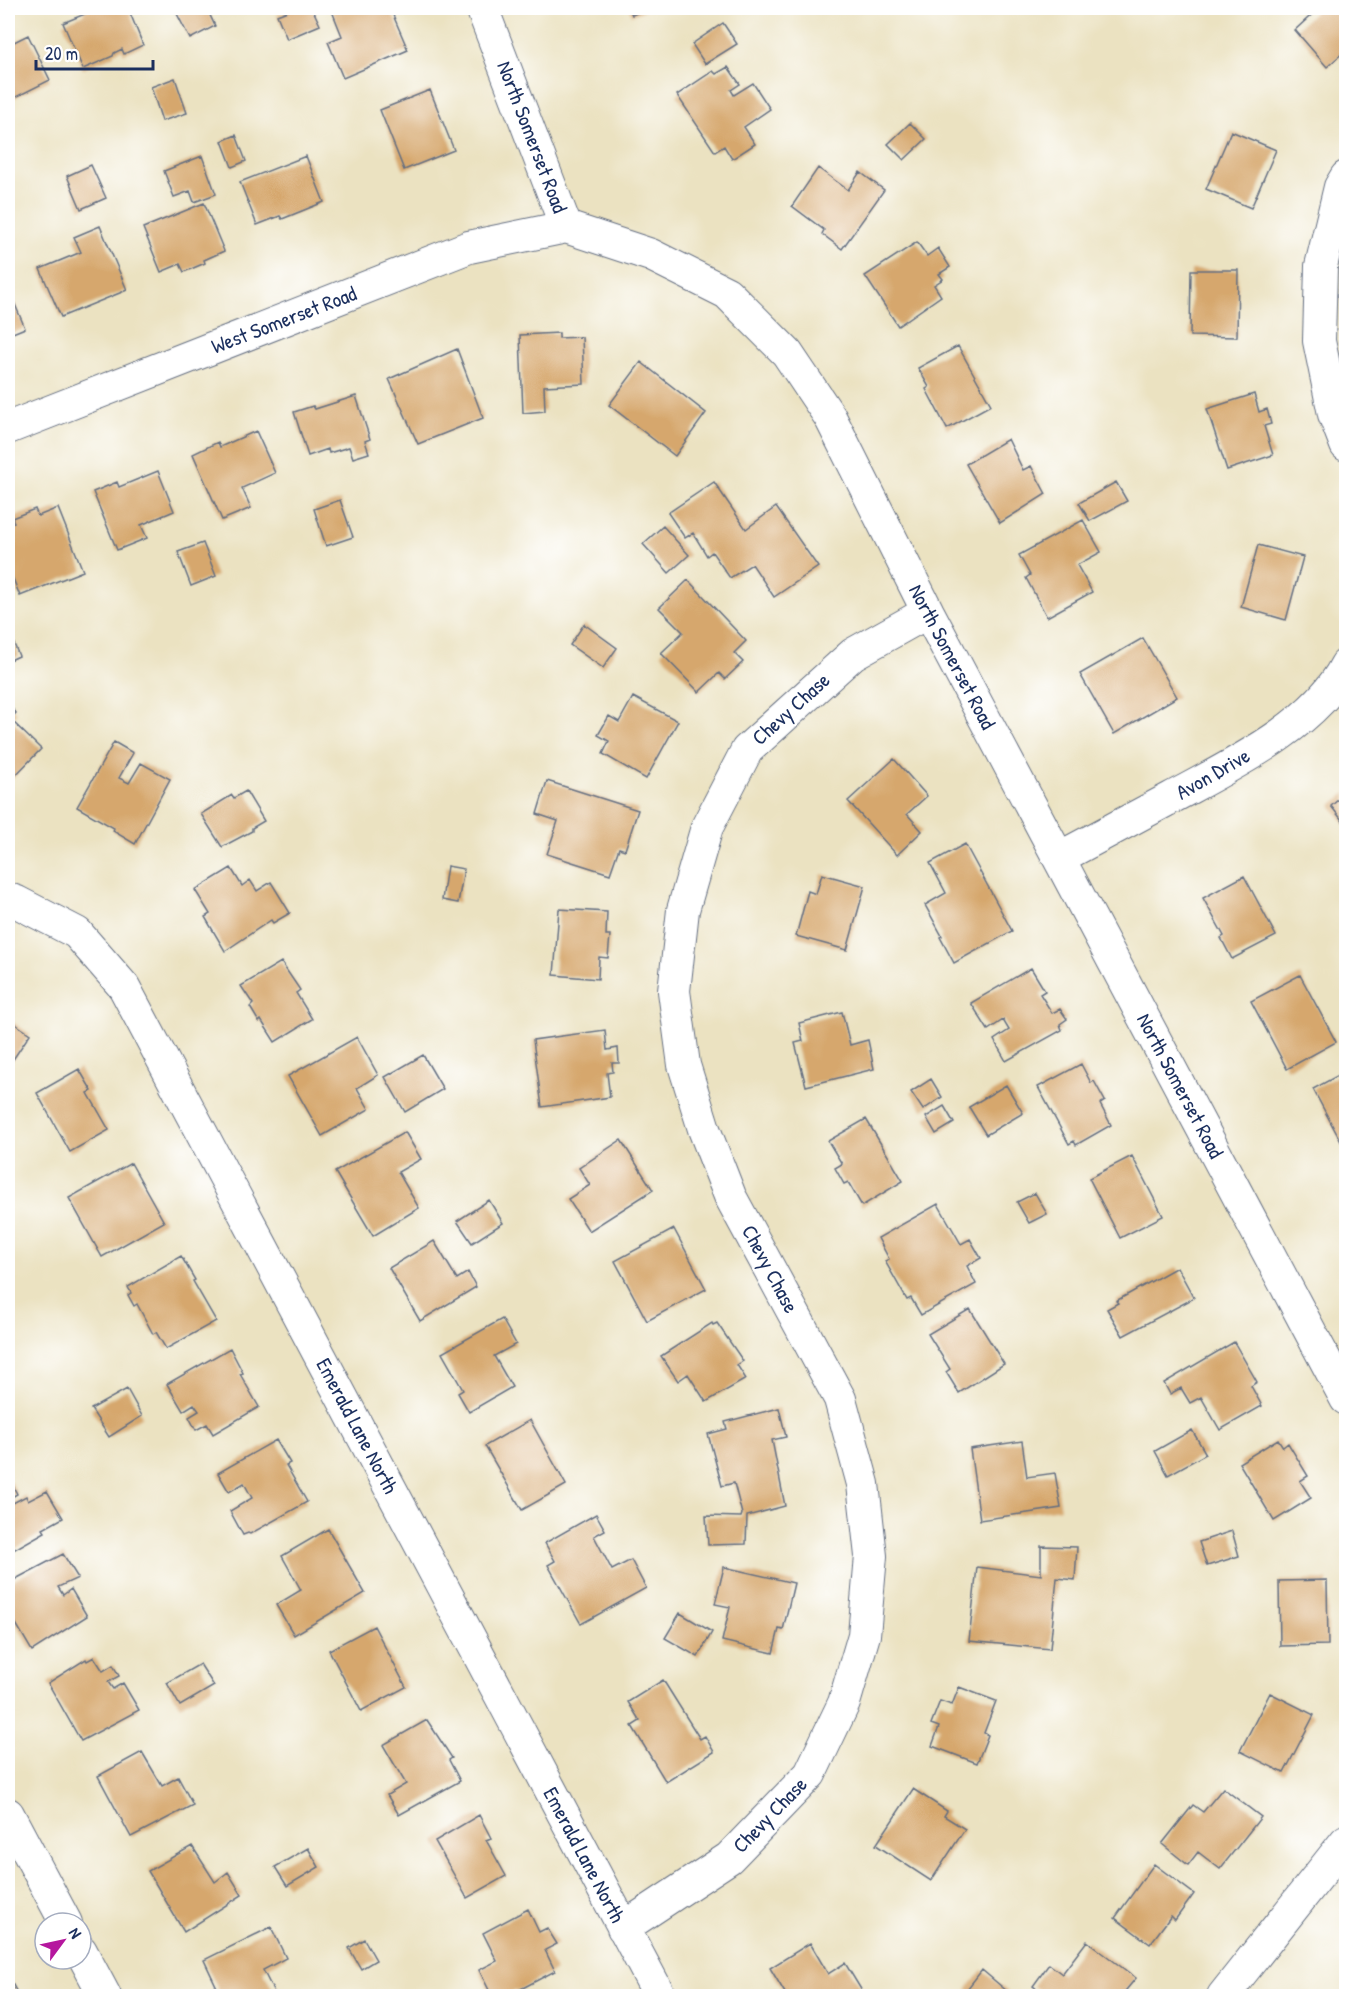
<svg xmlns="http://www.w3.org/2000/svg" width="1354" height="2004" font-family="'Patrick Hand',sans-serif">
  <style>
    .building { fill: #d6a76d }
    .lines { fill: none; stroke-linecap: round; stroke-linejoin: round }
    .street-casing { stroke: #646e81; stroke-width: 34 }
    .street { stroke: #fff; stroke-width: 32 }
    .labels { text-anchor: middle; stroke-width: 4.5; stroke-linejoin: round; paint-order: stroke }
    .street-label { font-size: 21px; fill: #1b2f5e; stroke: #fff }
  </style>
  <rect width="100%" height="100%" fill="#fff"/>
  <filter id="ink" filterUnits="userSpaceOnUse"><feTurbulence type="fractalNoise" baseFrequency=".0167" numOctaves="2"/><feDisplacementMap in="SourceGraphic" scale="12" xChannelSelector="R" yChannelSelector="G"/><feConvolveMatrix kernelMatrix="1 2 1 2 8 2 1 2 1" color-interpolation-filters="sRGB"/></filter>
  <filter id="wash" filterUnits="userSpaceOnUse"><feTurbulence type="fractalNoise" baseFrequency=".008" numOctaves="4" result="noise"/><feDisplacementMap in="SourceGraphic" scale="24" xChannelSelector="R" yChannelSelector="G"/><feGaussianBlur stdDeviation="1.35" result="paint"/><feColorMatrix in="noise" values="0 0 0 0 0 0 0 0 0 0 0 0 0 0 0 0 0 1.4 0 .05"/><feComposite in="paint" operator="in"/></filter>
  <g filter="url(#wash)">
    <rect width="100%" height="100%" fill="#ebe2c1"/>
    <g id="blocks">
      <path class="building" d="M 91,8 L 103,8 L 104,9 L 109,8 L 128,8 L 143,45 L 124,54 L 122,49 L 114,53 L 113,56 L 83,69 L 63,23 L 85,14 L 83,11 Z
        M 174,8 L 220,8 L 209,13 L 215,26 L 190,39 Z
        M 295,8 L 312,8 L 320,25 L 287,39 L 277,15 Z
        M 341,8 L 390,8 L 408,50 L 343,78 L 328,42 L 342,36 L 332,11 Z
        M 629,8 L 649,8 L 632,15 Z
        M 1319,8 L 1346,8 L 1346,50 L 1327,67 L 1295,30 Z
        M 723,23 L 737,44 L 705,64 L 692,44 Z
        M 28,35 L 50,80 L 8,101 L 8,45 Z
        M 728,67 L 740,84 L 731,90 L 734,95 L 753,83 L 770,109 L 744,127 L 755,144 L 732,159 L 724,146 L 715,152 L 677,95 L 713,71 L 716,74 Z
        M 175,78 L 187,113 L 162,121 L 151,87 Z
        M 430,90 L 454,150 L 404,170 L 380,110 Z
        M 910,123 L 926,139 L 904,160 L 888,144 Z
        M 1231,131 L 1276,150 L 1251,208 L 1206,189 Z
        M 236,135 L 246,161 L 232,167 L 222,141 Z
        M 202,156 L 216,194 L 194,202 L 190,191 L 174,197 L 164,171 Z
        M 306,156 L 324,202 L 282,219 L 280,216 L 257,225 L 240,182 Z
        M 91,165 L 106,198 L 81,209 L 67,176 Z
        M 818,168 L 848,190 L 860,172 L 884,190 L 842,249 L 822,234 L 824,230 L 792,206 Z
        M 204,203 L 224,251 L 204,260 L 205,263 L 184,272 L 180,264 L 161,272 L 143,228 Z
        M 100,226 L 127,290 L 61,317 L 40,269 L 81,252 L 74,237 Z
        M 917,242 L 927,256 L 938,248 L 950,267 L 939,274 L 943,279 L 934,285 L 941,296 L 898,326 L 865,276 Z
        M 1191,270 L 1238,270 L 1237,337 L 1190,336 Z
        M 8,288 L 25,328 L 8,335 Z
        M 559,333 L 559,338 L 582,337 L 584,384 L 544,386 L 545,411 L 523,413 L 520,335 Z
        M 958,346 L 991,405 L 947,429 L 926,389 L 929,387 L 918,368 Z
        M 457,349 L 483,418 L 418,444 L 389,379 Z
        M 641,362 L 706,413 L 675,456 L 609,405 Z
        M 1254,394 L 1259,412 L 1267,409 L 1271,424 L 1264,426 L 1273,455 L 1227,470 L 1207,409 Z
        M 356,396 L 370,439 L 365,441 L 369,453 L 353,458 L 349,447 L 329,453 L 328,449 L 308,456 L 294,412 L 313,406 L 315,409 Z
        M 256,431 L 275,473 L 242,488 L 251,508 L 222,520 L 193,454 L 218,442 L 220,447 Z
        M 1008,439 L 1023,470 L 1031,466 L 1046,494 L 1000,523 L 966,464 Z
        M 158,471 L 174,511 L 141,525 L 147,538 L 117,550 L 93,492 L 117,482 L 119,487 Z
        M 714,482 L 746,529 L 776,507 L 818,567 L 774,597 L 752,564 L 730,578 L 712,552 L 707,556 L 693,533 L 685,538 L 668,513 Z
        M 1116,482 L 1127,501 L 1090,521 L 1079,503 Z
        M 340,500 L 353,537 L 326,546 L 314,509 Z
        M 58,508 L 83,571 L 20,596 L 8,566 L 8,524 L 14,522 L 12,518 L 35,509 L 38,516 Z
        M 1083,520 L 1101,552 L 1077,565 L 1092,592 L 1047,617 L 1026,578 L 1030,575 L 1019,555 Z
        M 663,526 L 689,555 L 669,573 L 643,544 Z
        M 203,543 L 216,576 L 191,586 L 178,552 Z
        M 1258,545 L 1303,557 L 1286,620 L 1241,607 Z
        M 688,580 L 746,641 L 734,653 L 743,662 L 725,679 L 719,673 L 699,692 L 661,653 L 683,632 L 659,608 Z
        M 584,624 L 617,648 L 603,668 L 570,645 Z
        M 8,629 L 19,656 L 8,661 Z
        M 1143,638 L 1177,697 L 1114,734 L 1080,674 Z
        M 633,697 L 678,721 L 646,779 L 603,754 L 609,741 L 598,735 L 609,716 L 619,722 Z
        M 8,704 L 16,713 L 10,719 L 41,749 L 8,783 Z
        M 114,742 L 133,753 L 119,778 L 129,783 L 141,763 L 170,779 L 135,844 L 113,831 L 114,828 L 77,807 Z
        M 894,759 L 927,796 L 907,814 L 922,831 L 897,855 L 848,801 Z
        M 547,781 L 638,810 L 625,850 L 619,848 L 610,874 L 547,854 L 558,821 L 537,814 Z
        M 246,791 L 264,821 L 252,828 L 252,831 L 222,847 L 201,814 L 232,795 L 234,798 Z
        M 1346,793 L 1346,825 L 1331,806 Z
        M 965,844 L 1012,931 L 954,963 L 940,937 L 942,936 L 925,905 L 946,893 L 930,863 Z
        M 447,866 L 464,869 L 458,903 L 442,900 Z
        M 231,868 L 242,886 L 250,880 L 257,891 L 271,882 L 290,913 L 273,923 L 271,920 L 225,951 L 205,917 L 210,914 L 195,890 Z
        M 822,874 L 865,886 L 847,950 L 796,936 L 808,891 L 816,894 Z
        M 1244,876 L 1276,936 L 1232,959 L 1221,938 L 1224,936 L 1203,898 Z
        M 559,909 L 607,912 L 606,935 L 610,935 L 608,958 L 599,957 L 598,979 L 554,975 Z
        M 281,962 L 300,990 L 296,993 L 312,1019 L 275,1042 L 261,1020 L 259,1022 L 250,1007 L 253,1004 L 241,986 Z
        M 1031,968 L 1045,991 L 1040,994 L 1052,1013 L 1060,1009 L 1067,1019 L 1060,1024 L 1062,1030 L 1006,1061 L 994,1040 L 1009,1030 L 1003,1020 L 988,1030 L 971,1003 Z
        M 1300,975 L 1336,1042 L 1287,1069 L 1251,1001 Z
        M 842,1012 L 850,1045 L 868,1040 L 874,1069 L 806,1086 L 795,1043 L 803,1041 L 799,1023 Z
        M 8,1019 L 30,1034 L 8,1067 Z
        M 605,1030 L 607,1050 L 618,1048 L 619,1063 L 612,1063 L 613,1072 L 607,1073 L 610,1097 L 542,1107 L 533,1040 Z
        M 357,1037 L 378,1075 L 357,1088 L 369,1109 L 322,1136 L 288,1076 Z
        M 423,1055 L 443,1089 L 405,1112 L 385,1077 Z
        M 1081,1064 L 1091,1083 L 1094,1081 L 1105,1101 L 1100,1104 L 1111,1125 L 1076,1145 L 1074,1141 L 1069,1144 L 1038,1087 Z
        M 79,1069 L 92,1091 L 88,1093 L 109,1130 L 70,1152 L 37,1093 Z
        M 1346,1071 L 1346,1151 L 1313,1089 Z
        M 931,1079 L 942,1097 L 923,1110 L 911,1092 Z
        M 1006,1085 L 1023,1113 L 986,1135 L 969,1107 Z
        M 944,1106 L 954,1123 L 936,1134 L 926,1117 Z
        M 866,1119 L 903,1181 L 862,1206 L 848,1182 L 844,1184 L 835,1168 L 842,1164 L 828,1141 Z
        M 405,1132 L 421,1159 L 398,1172 L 419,1208 L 373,1236 L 335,1172 Z
        M 621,1140 L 653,1190 L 589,1231 L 568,1199 L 590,1185 L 579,1168 Z
        M 1132,1156 L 1163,1216 L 1120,1238 L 1089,1178 Z
        M 131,1163 L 164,1222 L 102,1257 L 69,1198 Z
        M 1035,1193 L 1047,1214 L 1029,1223 L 1017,1202 Z
        M 489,1200 L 503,1223 L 472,1243 L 457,1221 Z
        M 938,1204 L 961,1244 L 970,1239 L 981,1258 L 967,1266 L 976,1284 L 921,1315 L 911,1298 L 907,1300 L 885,1261 L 889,1259 L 878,1238 Z
        M 674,1229 L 706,1289 L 647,1321 L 615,1261 Z
        M 434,1241 L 457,1279 L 468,1272 L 476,1287 L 420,1321 L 389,1268 Z
        M 181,1256 L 195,1280 L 193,1281 L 216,1321 L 166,1349 L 156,1332 L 153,1334 L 137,1304 L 134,1306 L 128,1295 L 131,1293 L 128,1287 Z
        M 1177,1267 L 1194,1298 L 1123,1336 L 1107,1309 L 1118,1303 L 1116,1301 Z
        M 970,1309 L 1004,1364 L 959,1393 L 946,1372 L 950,1369 L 928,1334 Z
        M 502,1319 L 516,1344 L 494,1356 L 512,1387 L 469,1412 L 458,1393 L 463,1390 L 442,1353 Z
        M 712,1323 L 713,1325 L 717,1323 L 743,1361 L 737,1365 L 746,1379 L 706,1402 L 688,1374 L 678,1381 L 661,1356 Z
        M 1234,1342 L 1257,1382 L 1251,1386 L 1262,1406 L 1220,1430 L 1201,1397 L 1190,1403 L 1181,1388 L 1170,1394 L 1164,1383 Z
        M 230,1348 L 243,1373 L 240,1374 L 259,1407 L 213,1434 L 207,1424 L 196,1430 L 189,1417 L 199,1411 L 194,1404 L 183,1411 L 167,1384 Z
        M 127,1389 L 142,1416 L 109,1437 L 91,1409 Z
        M 779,1408 L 786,1437 L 772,1440 L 785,1506 L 747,1516 L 746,1544 L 708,1545 L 706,1516 L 741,1517 L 742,1514 L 734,1483 L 722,1486 L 708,1434 L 727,1429 L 725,1422 Z
        M 530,1420 L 566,1485 L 522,1510 L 485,1446 Z
        M 1192,1430 L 1206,1454 L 1168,1475 L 1155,1451 Z
        M 1278,1439 L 1283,1447 L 1288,1443 L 1308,1476 L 1300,1481 L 1311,1498 L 1274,1521 L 1239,1463 Z
        M 276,1440 L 290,1463 L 286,1465 L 307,1502 L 250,1534 L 248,1533 L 243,1535 L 230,1511 L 252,1498 L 244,1483 L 229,1492 L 218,1473 Z
        M 1022,1441 L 1027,1477 L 1055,1473 L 1061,1508 L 980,1520 L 970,1449 Z
        M 11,1482 L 17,1494 L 10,1498 L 13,1503 L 26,1496 L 28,1501 L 47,1491 L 63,1518 L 43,1529 L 45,1532 L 8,1553 L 8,1484 Z
        M 596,1514 L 605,1530 L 594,1536 L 612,1570 L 631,1560 L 646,1588 L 581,1624 L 548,1565 L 555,1561 L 545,1543 Z
        M 328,1529 L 365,1593 L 294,1635 L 276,1605 L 301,1590 L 282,1556 Z
        M 1232,1531 L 1239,1556 L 1207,1566 L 1199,1542 Z
        M 1041,1546 L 1077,1547 L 1075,1580 L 1057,1578 L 1050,1649 L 969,1641 L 977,1567 L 1041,1575 Z
        M 63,1554 L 78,1578 L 58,1587 L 63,1595 L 71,1589 L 87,1616 L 32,1651 L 8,1610 L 12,1608 L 8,1600 L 8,1583 Z
        M 724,1567 L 794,1583 L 783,1630 L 779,1629 L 773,1653 L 722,1641 L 730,1607 L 715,1604 Z
        M 1327,1580 L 1328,1645 L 1280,1646 L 1279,1581 Z
        M 680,1613 L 712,1632 L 698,1657 L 665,1638 Z
        M 374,1626 L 406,1687 L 361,1711 L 329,1650 Z
        M 94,1657 L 103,1671 L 113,1665 L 119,1676 L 108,1682 L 113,1689 L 123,1683 L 139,1710 L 81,1741 L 48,1683 L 86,1659 L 87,1661 Z
        M 200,1664 L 214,1686 L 180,1706 L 167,1683 Z
        M 663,1680 L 700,1739 L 705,1736 L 714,1752 L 666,1782 L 632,1726 L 640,1721 L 628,1702 Z
        M 959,1687 L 996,1701 L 984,1733 L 988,1735 L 977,1763 L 932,1746 L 939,1727 L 931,1724 L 940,1701 L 952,1705 Z
        M 1270,1693 L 1314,1715 L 1284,1773 L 1240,1751 Z
        M 427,1720 L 452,1758 L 449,1760 L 460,1781 L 399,1815 L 387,1795 L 406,1784 L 383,1745 Z
        M 142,1752 L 162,1786 L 178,1777 L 193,1805 L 131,1837 L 98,1776 Z
        M 1223,1788 L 1261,1817 L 1220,1869 L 1198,1852 L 1188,1865 L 1162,1844 L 1193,1805 L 1203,1812 Z
        M 913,1789 L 947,1811 L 944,1816 L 965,1829 L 931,1881 L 876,1845 Z
        M 479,1815 L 491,1838 L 486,1840 L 506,1876 L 467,1898 L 435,1841 Z
        M 192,1846 L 215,1882 L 228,1872 L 242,1895 L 184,1932 L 148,1871 Z
        M 308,1848 L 319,1867 L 287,1886 L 275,1867 Z
        M 1154,1864 L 1194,1894 L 1175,1920 L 1171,1916 L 1150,1944 L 1115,1918 Z
        M 528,1909 L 539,1932 L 547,1928 L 557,1944 L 545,1950 L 555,1971 L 517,1991 L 516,1990 L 503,1996 L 492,1996 L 479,1970 L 497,1961 L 483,1933 Z
        M 271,1927 L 286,1958 L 263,1970 L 276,1996 L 221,1996 L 204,1960 Z
        M 364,1939 L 376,1960 L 361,1969 L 349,1948 Z
        M 1087,1941 L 1136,1978 L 1121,1996 L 1046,1996 L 1033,1986 L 1049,1964 L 1062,1974 Z
        M 810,1943 L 828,1974 L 845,1963 L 862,1991 L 853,1996 L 778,1996 L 785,1993 L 770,1968 Z
        M 982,1970 L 1008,1992 L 1004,1996 L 976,1996 L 967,1989 Z
        M 8,1976 L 19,1996 L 8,1996 Z"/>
    </g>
  </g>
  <g filter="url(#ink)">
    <use href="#blocks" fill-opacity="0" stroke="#646e81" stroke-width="1.5"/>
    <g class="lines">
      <defs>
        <path id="street" d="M 482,8 L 566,227 L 651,255 L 727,293 L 787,353 L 830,417 L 928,612 L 1346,1399
          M 1346,177 L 1340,187 L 1321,266 L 1319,341 L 1334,414 L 1346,445
          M 8,428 L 469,247 L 566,227
          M 1059,858 C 1096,838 1134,818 1171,798 C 1230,766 1315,726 1346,665
          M 8,899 L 17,902 L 77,933 L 124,987 L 660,1996
          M 8,1814 L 66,1923
          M 623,1928 L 729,1858 L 810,1774 L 844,1703 L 864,1635 L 871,1556 L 863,1484 L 840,1399 L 730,1196 L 704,1129 L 684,1065 L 674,991 L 683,910 L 707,827 L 747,750 L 853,654 L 928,612
          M 81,1951 L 105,1996
          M 1223,1996 L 1346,1841"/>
      </defs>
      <use href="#street" class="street-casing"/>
      <use href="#street" class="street"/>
    </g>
  </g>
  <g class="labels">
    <g class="street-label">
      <text transform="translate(532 137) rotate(69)" y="7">North Somerset Road</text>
      <text transform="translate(284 320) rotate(-21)" y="7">West Somerset Road</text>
      <text transform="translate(952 657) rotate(62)" y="7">North Somerset Road</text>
      <text transform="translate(791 709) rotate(-42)" y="7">Chevy Chase</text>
      <text transform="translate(1213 774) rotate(-30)" y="7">Avon Drive</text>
      <text transform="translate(1180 1086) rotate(62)" y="7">North Somerset Road</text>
      <text transform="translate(770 1269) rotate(62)" y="7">Chevy Chase</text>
      <text transform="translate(357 1426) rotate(62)" y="7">Emerald Lane North</text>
      <text transform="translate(770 1815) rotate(-46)" y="7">Chevy Chase</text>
      <text transform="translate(584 1855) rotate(62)" y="7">Emerald Lane North</text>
    </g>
  </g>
  <rect width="1354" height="2004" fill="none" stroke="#fff" stroke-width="30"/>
  <g transform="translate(63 1941) rotate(57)"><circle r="28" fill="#ffffff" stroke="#a4acbf" stroke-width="1.5"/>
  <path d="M0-4.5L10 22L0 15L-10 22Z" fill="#b5179e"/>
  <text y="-9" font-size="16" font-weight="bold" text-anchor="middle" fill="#1b2f5e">N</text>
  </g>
  <path d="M36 60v9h117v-9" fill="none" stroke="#1b2f5e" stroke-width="3"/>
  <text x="45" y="60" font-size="18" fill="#1b2f5e" stroke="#ffffff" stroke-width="4.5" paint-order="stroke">20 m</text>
</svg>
